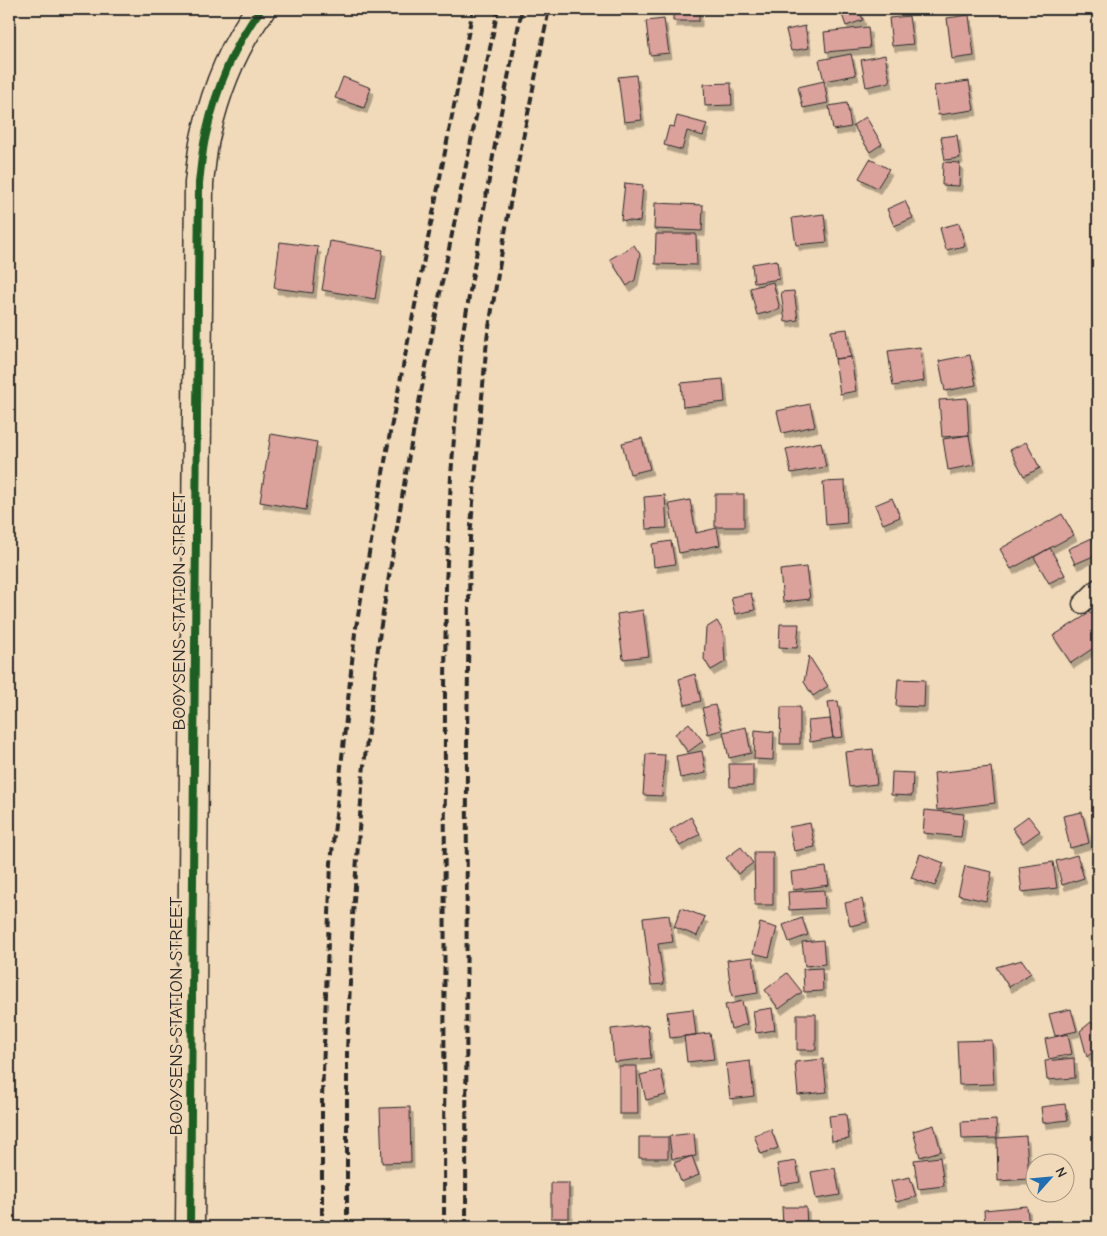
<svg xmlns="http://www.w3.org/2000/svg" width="1107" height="1236" font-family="'Comic Neue',sans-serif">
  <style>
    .building { fill: #dba19b; stroke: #2b2b2b; filter: url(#shadow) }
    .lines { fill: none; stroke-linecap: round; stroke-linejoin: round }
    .lane-casing { stroke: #2b2b2b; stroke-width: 21 }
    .street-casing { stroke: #2b2b2b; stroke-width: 31 }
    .lane { stroke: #f1dab9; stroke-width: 18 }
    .street { stroke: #f1dab9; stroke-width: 28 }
    .rail { stroke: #2b2b2b; stroke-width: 4; stroke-dasharray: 8 4; stroke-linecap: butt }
    .cycleway-casing { stroke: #f1dab9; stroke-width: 11 }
    .cycleway { stroke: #1b5e20; stroke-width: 8 }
    .labels { text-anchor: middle; stroke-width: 4.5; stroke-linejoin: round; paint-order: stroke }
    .street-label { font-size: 19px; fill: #2b2b2b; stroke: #f1dab9 }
  </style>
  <defs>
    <filter id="shadow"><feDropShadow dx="3" dy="5.5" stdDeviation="0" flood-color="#0004"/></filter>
  </defs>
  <rect width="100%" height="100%" fill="#f1dab9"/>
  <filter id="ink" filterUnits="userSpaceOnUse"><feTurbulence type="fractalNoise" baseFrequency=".02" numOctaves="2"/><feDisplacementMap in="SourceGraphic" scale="10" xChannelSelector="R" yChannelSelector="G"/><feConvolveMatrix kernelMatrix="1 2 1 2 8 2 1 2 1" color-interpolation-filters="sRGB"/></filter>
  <g filter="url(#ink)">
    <path class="building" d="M 673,9 L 699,9 L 699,21 L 673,21 Z
      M 840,9 L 859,9 L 863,20 L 846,26 Z
      M 969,15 L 974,56 L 952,59 L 947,18 Z
      M 909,16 L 913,44 L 892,46 L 889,18 Z
      M 664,19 L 669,53 L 650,55 L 646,21 Z
      M 805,26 L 809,48 L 791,51 L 786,30 Z
      M 868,27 L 870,48 L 826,52 L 824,32 Z
      M 851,54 L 856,75 L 824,81 L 819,60 Z
      M 885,55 L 890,82 L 866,87 L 861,60 Z
      M 636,75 L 642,120 L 624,122 L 618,77 Z
      M 343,77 L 371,88 L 364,108 L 335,98 Z
      M 824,81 L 828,103 L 803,108 L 798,87 Z
      M 969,81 L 974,110 L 938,115 L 934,86 Z
      M 731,83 L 732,105 L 705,106 L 704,84 Z
      M 847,103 L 851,127 L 833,130 L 829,106 Z
      M 677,116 L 707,124 L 703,136 L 687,131 L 682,150 L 664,145 L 669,126 L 674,127 Z
      M 866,117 L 882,144 L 870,152 L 853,125 Z
      M 957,135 L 960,158 L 945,160 L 941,137 Z
      M 870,159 L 889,169 L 877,188 L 859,178 Z
      M 943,162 L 960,163 L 959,186 L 942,185 Z
      M 625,183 L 643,185 L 640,222 L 621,220 Z
      M 905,201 L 913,218 L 894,226 L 887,209 Z
      M 655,203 L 703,205 L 702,231 L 654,229 Z
      M 824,214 L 827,242 L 796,245 L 792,218 Z
      M 959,223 L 965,246 L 946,250 L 940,228 Z
      M 656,234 L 696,234 L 697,265 L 655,264 Z
      M 330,241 L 383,250 L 375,299 L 322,290 Z
      M 280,242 L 318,247 L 313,293 L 274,288 Z
      M 634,245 L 640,254 L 635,280 L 627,286 L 610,259 Z
      M 777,260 L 779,279 L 754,283 L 752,264 Z
      M 773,282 L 780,309 L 757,315 L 750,288 Z
      M 794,291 L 798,320 L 785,322 L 781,292 Z
      M 847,329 L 851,357 L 835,359 L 831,331 Z
      M 920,347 L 924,381 L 893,386 L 888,351 Z
      M 970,355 L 976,385 L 945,391 L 939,361 Z
      M 851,357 L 856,391 L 840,394 L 835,359 Z
      M 723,379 L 725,402 L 683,407 L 681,383 Z
      M 967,398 L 969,435 L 942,437 L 939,400 Z
      M 810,404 L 815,426 L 782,433 L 777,411 Z
      M 271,434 L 317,442 L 306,510 L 260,502 Z
      M 969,435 L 974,465 L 948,470 L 943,439 Z
      M 642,438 L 650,469 L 630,474 L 622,443 Z
      M 821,442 L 826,467 L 791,473 L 786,449 Z
      M 1026,442 L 1040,468 L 1024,476 L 1010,450 Z
      M 845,481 L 847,523 L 826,525 L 823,482 Z
      M 715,494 L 744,494 L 744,527 L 715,527 Z
      M 665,495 L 667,528 L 646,529 L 644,497 Z
      M 892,498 L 900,517 L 883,524 L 875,505 Z
      M 690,500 L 696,533 L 717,528 L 720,545 L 679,553 L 669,504 Z
      M 1062,514 L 1074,535 L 1011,569 L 1000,549 Z
      M 1092,538 L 1098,554 L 1075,564 L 1068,549 Z
      M 671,541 L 675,564 L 654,567 L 652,544 Z
      M 1050,548 L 1065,575 L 1049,583 L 1034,557 Z
      M 806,567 L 810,599 L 783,602 L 780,570 Z
      M 751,593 L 755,610 L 735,614 L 731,597 Z
      M 643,610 L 649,656 L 623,659 L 617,614 Z
      M 1091,612 L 1098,623 L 1098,645 L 1071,663 L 1053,636 Z
      M 717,621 L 723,631 L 725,662 L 711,670 L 704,659 L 706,628 Z
      M 780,624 L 799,624 L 797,648 L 779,647 Z
      M 809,656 L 828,686 L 813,696 L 804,682 Z
      M 695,674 L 701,701 L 685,705 L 679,679 Z
      M 898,679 L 925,680 L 924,707 L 896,706 Z
      M 838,701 L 843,737 L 833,738 L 828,702 Z
      M 715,705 L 722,730 L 708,734 L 702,708 Z
      M 781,707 L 800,707 L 800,744 L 780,744 Z
      M 1094,707 L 1098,707 L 1098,728 Z
      M 830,719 L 833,738 L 810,742 L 808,721 Z
      M 689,723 L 703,741 L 688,752 L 675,734 Z
      M 746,727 L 751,753 L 729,758 L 723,732 Z
      M 755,730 L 774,732 L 773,760 L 754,759 Z
      M 873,749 L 877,784 L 849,787 L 845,752 Z
      M 702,751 L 706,773 L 680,778 L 676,756 Z
      M 646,754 L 665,755 L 662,796 L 643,795 Z
      M 729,764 L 753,764 L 753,786 L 730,787 Z
      M 991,767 L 995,803 L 937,810 L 934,773 Z
      M 892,772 L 913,773 L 912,796 L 891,795 Z
      M 925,810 L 964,814 L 961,837 L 923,833 Z
      M 1082,812 L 1089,843 L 1070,848 L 1063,816 Z
      M 1028,816 L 1040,831 L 1023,843 L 1012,828 Z
      M 691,817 L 700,834 L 680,846 L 670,830 Z
      M 810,823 L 815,847 L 794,851 L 789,827 Z
      M 741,847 L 753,863 L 738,874 L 726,858 Z
      M 754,852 L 773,852 L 773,905 L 755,905 Z
      M 920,854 L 944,863 L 935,886 L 911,878 Z
      M 1077,855 L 1084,878 L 1062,885 L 1056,861 Z
      M 1053,862 L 1057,888 L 1022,892 L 1019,867 Z
      M 965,866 L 992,872 L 986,901 L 958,895 Z
      M 826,867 L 829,885 L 793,890 L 791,872 Z
      M 824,890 L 825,908 L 789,910 L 788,892 Z
      M 862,899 L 867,922 L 850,926 L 845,903 Z
      M 681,908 L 705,917 L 697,936 L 674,927 Z
      M 669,915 L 673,942 L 658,944 L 664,984 L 651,985 L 643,918 Z
      M 802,918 L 808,935 L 789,942 L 783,925 Z
      M 760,923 L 777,928 L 769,957 L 753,953 Z
      M 823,940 L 825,964 L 805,966 L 802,942 Z
      M 753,957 L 758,993 L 732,997 L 727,960 Z
      M 1022,960 L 1031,973 L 1009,987 L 996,967 Z
      M 822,968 L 823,991 L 804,992 L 803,969 Z
      M 787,973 L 802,992 L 779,1009 L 765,990 Z
      M 742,1001 L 747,1024 L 731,1029 L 725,1005 Z
      M 772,1008 L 775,1030 L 756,1033 L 753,1011 Z
      M 693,1009 L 696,1035 L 670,1038 L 667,1012 Z
      M 1071,1009 L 1077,1031 L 1055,1036 L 1049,1014 Z
      M 797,1014 L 816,1014 L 816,1050 L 797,1050 Z
      M 1091,1022 L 1098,1030 L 1098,1047 L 1087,1057 L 1080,1031 Z
      M 648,1025 L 651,1058 L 614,1062 L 611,1029 Z
      M 710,1033 L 714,1059 L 687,1062 L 684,1036 Z
      M 1068,1034 L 1072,1054 L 1049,1059 L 1045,1039 Z
      M 992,1040 L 994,1084 L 959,1085 L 957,1041 Z
      M 1098,1055 L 1098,1099 L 1093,1056 Z
      M 1074,1058 L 1075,1078 L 1047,1080 L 1045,1061 Z
      M 823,1059 L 827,1092 L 798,1095 L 795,1062 Z
      M 750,1061 L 754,1096 L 730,1099 L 726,1064 Z
      M 619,1066 L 637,1066 L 638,1114 L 619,1114 Z
      M 661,1070 L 666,1095 L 646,1100 L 640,1075 Z
      M 1065,1104 L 1068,1120 L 1043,1123 L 1041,1107 Z
      M 410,1107 L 411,1162 L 382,1163 L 380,1108 Z
      M 846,1114 L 849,1139 L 832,1141 L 829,1116 Z
      M 996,1120 L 997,1138 L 962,1139 L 961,1122 Z
      M 934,1125 L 941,1151 L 920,1157 L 913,1131 Z
      M 771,1129 L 778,1148 L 761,1154 L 754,1135 Z
      M 694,1133 L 696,1156 L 672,1159 L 669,1136 Z
      M 1026,1136 L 1029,1179 L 998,1181 L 997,1138 Z
      M 639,1137 L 668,1137 L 668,1158 L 639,1158 Z
      M 692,1156 L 699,1175 L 681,1182 L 674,1163 Z
      M 940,1157 L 944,1186 L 918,1189 L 914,1160 Z
      M 796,1161 L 800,1182 L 781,1185 L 777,1164 Z
      M 835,1168 L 840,1195 L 816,1199 L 811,1172 Z
      M 910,1177 L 916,1197 L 896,1202 L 891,1181 Z
      M 551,1183 L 569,1183 L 569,1218 L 551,1218 Z
      M 1027,1206 L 1029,1227 L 985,1227 L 984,1210 Z
      M 782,1207 L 806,1207 L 807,1227 L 783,1227 Z"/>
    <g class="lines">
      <defs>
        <path id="lane" d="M 1082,604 L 1098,588"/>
        <path id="street" d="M 190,1227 L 199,183 C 201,167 202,150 206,134 C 216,90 234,45 261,9"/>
      </defs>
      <use href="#lane" class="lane-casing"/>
      <use href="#street" class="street-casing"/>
      <use href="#lane" class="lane"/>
      <use href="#street" class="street"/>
      <path class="rail" d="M 322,1227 L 322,1098 L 331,863 L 355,633 L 390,433 L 473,9
        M 347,1227 L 347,1051 L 353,915 L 363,774 L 380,631 L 409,455 L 441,288 L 498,9
        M 444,1227 L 445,687 L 446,585 L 451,476 L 462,338 L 498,127 L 522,9
        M 466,1227 L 467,737 L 470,538 L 487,339 L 511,198 L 549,9"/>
      <defs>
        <path id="cycleway" d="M 190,1227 L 199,183 C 201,167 202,150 206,134 C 216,90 234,45 261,9"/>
      </defs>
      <use href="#cycleway" class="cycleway-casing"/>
      <use href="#cycleway" class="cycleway"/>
    </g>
  </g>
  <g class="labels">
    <g class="street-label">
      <text transform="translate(178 611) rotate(-90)" y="7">BOOYSENS STATION STREET</text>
      <text transform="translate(175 1016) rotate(-90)" y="7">BOOYSENS STATION STREET</text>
    </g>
  </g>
  <rect width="1107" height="1236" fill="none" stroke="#f1dab9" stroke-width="30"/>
  <rect x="15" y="15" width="1077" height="1206" fill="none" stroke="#2b2b2b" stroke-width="2" filter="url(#ink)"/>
  <g transform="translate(1050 1178) rotate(63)"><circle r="24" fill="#f1dab9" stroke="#a29480"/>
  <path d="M0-4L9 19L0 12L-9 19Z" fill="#1f6fb2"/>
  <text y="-8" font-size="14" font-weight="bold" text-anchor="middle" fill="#2b2b2b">N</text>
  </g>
</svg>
